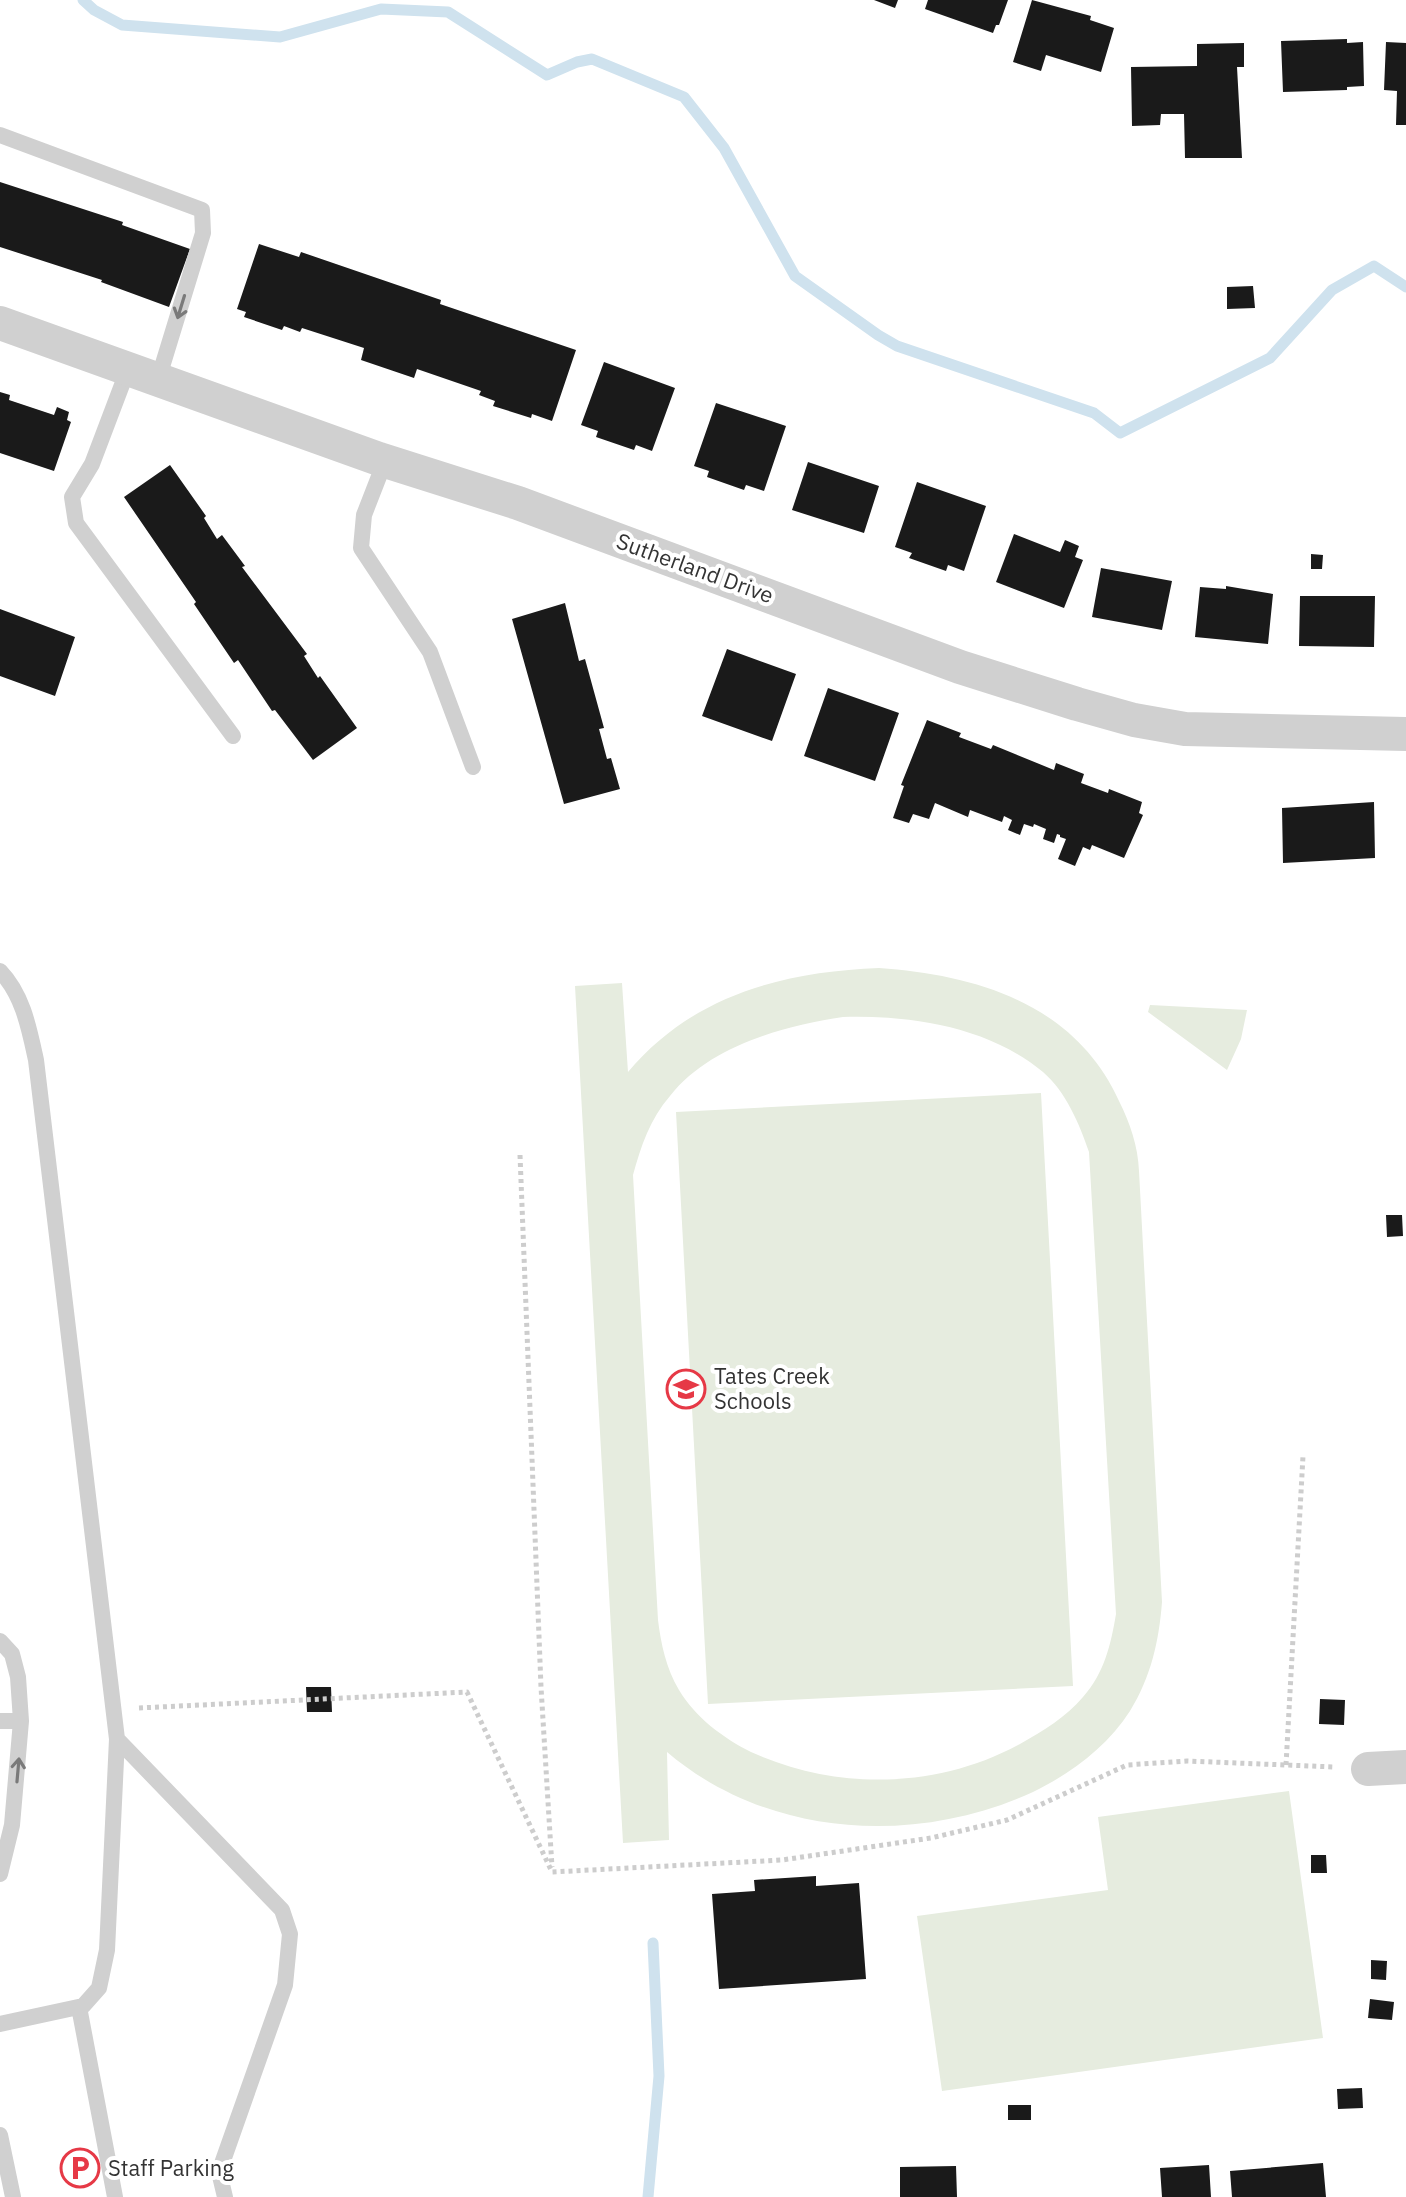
<svg xmlns="http://www.w3.org/2000/svg" width="1406" height="2197" font-family="'IBM Plex Sans',sans-serif">
  <style>
    .green { fill: #e6ecdf; fill-rule: evenodd }
    .lines { fill: none; stroke-linecap: round; stroke-linejoin: round }
    .stream { stroke: #cfe2ee; stroke-width: 11 }
    .building { fill: #1a1a1a }
    .path { stroke: #cdcdcd; stroke-width: 5; stroke-dasharray: 4 4; stroke-linecap: butt }
    .lane { stroke: #d0d0d0; stroke-width: 16 }
    .street { stroke: #d0d0d0; stroke-width: 34 }
    .oneway { stroke: #7a7a7a }
    .labels { text-anchor: middle; stroke-width: 8; stroke-linejoin: round; paint-order: stroke }
    .street-label { font-size: 22px; fill: #333; stroke: #fff }
    .poi-label { font-size: 22px; fill: #333; stroke: #fff; text-anchor: start }
  </style>
  <rect width="100%" height="100%" fill="#fff"/>
  <path class="green" d="M 879,968 C 977,975 1075,1004 1119,1101 C 1130,1123 1138,1146 1139,1171 L 1162,1602 C 1159,1641 1151,1677 1130,1711 C 1107,1747 1070,1774 1033,1792 C 915,1846 768,1838 667,1752 L 669,1840 L 623,1843 L 575,986 L 622,983 L 628,1072 C 693,995 782,972 879,968 ZM 843,1017 C 911,1015 989,1027 1043,1072 C 1066,1092 1079,1123 1089,1152 L 1116,1614 C 1111,1644 1104,1674 1083,1697 C 1066,1717 1043,1731 1020,1744 C 938,1789 837,1791 751,1752 C 723,1738 695,1717 679,1690 C 666,1668 661,1644 658,1620 L 633,1175 C 641,1146 650,1119 670,1096 C 709,1046 783,1026 843,1017 Z
    M 1150,1005 L 1247,1010 L 1241,1039 L 1227,1070 L 1148,1012 Z
    M 1041,1093 L 1073,1686 L 708,1704 L 676,1112 Z
    M 1289,1791 L 1323,2038 L 942,2091 L 917,1916 L 1108,1890 L 1098,1817 Z"/>
  <g class="lines">
    <path class="stream" d="M 83,0 L 94,10 L 122,25 L 280,37 L 381,9 L 448,12 L 547,75 L 577,62 L 592,59 L 684,97 L 724,148 L 795,276 L 878,335 L 897,346 L 1094,413 L 1120,433 L 1270,358 L 1332,290 L 1374,266 L 1406,287
      M 648,2197 L 659,2076 L 653,1943"/>
  </g>
  <path class="building" d="M 874,0 L 898,0 L 895,8 Z
    M 928,0 L 1008,0 L 999,25 L 996,25 L 993,33 L 925,9 Z
    M 1032,0 L 1091,16 L 1090,20 L 1114,28 L 1101,72 L 1046,55 L 1041,71 L 1013,62 Z
    M 1347,39 L 1347,43 L 1363,42 L 1364,86 L 1347,87 L 1347,90 L 1283,92 L 1281,41 Z
    M 1386,42 L 1406,43 L 1406,125 L 1396,125 L 1397,91 L 1384,90 Z
    M 1244,43 L 1244,67 L 1237,67 L 1242,158 L 1185,158 L 1184,114 L 1161,114 L 1160,125 L 1132,126 L 1131,67 L 1197,66 L 1197,44 Z
    M 0,182 L 123,222 L 122,225 L 190,249 L 169,307 L 101,282 L 102,280 L 0,247 Z
    M 259,244 L 299,257 L 301,252 L 441,300 L 440,304 L 576,350 L 552,421 L 532,414 L 531,418 L 493,406 L 495,401 L 479,395 L 481,391 L 417,369 L 414,378 L 361,360 L 364,348 L 302,328 L 300,332 L 284,326 L 282,330 L 244,317 L 246,312 L 237,309 Z
    M 1253,286 L 1255,308 L 1227,309 L 1227,287 Z
    M 604,362 L 675,388 L 652,451 L 636,445 L 634,450 L 596,437 L 598,431 L 581,425 Z
    M 0,392 L 10,395 L 9,400 L 54,415 L 57,407 L 69,412 L 67,420 L 71,422 L 54,471 L 0,453 Z
    M 716,403 L 786,426 L 764,491 L 746,485 L 744,490 L 707,477 L 709,471 L 694,466 Z
    M 808,462 L 879,486 L 864,533 L 792,510 Z
    M 170,465 L 206,516 L 204,518 L 217,539 L 222,535 L 245,566 L 242,567 L 307,654 L 304,656 L 318,678 L 320,676 L 357,728 L 313,760 L 275,710 L 272,711 L 238,660 L 234,663 L 194,604 L 196,602 L 124,497 Z
    M 917,482 L 986,506 L 964,571 L 948,565 L 946,571 L 909,558 L 912,553 L 895,547 Z
    M 1014,534 L 1060,552 L 1065,540 L 1079,546 L 1075,557 L 1083,560 L 1064,608 L 996,582 Z
    M 1311,554 L 1323,555 L 1322,569 L 1311,569 Z
    M 1101,568 L 1172,581 L 1162,630 L 1092,617 Z
    M 1226,586 L 1273,594 L 1268,644 L 1195,637 L 1200,587 L 1226,589 Z
    M 1300,596 L 1375,596 L 1374,647 L 1299,646 Z
    M 565,603 L 579,661 L 585,659 L 604,728 L 599,729 L 607,759 L 611,758 L 620,789 L 564,804 L 512,619 Z
    M 0,609 L 75,637 L 55,696 L 0,676 Z
    M 727,649 L 796,674 L 772,741 L 702,716 Z
    M 828,688 L 899,713 L 875,781 L 804,756 Z
    M 927,720 L 961,733 L 959,737 L 991,749 L 993,745 L 1054,770 L 1056,763 L 1084,774 L 1081,783 L 1108,793 L 1109,789 L 1142,802 L 1139,813 L 1143,815 L 1124,858 L 1092,845 L 1090,850 L 1083,847 L 1075,866 L 1058,859 L 1066,839 L 1060,837 L 1060,835 L 1057,834 L 1054,843 L 1043,839 L 1046,829 L 1034,824 L 1033,827 L 1024,824 L 1020,835 L 1008,830 L 1012,820 L 1004,816 L 1002,822 L 970,810 L 968,817 L 935,803 L 929,819 L 913,814 L 909,823 L 893,818 L 904,786 L 901,785 Z
    M 1374,802 L 1375,858 L 1283,863 L 1282,808 Z
    M 1386,1215 L 1402,1215 L 1403,1236 L 1387,1237 Z
    M 306,1687 L 331,1687 L 332,1712 L 307,1712 Z
    M 1320,1699 L 1345,1700 L 1344,1725 L 1319,1724 Z
    M 1311,1855 L 1326,1855 L 1327,1873 L 1311,1873 Z
    M 816,1876 L 816,1886 L 859,1883 L 866,1979 L 719,1989 L 712,1894 L 755,1891 L 754,1880 Z
    M 1371,1960 L 1387,1961 L 1386,1980 L 1371,1979 Z
    M 1370,1999 L 1394,2002 L 1392,2020 L 1368,2018 Z
    M 1362,2088 L 1363,2108 L 1338,2109 L 1337,2089 Z
    M 1008,2105 L 1031,2105 L 1031,2120 L 1008,2120 Z
    M 1323,2163 L 1326,2197 L 1232,2197 L 1230,2171 Z
    M 1209,2165 L 1211,2197 L 1162,2197 L 1160,2168 Z
    M 956,2166 L 957,2197 L 900,2197 L 900,2167 Z"/>
  <g class="lines">
    <path class="path" d="M 520,1155 L 541,1687 L 552,1867
      M 139,1708 L 467,1692 L 552,1872 L 782,1860 L 931,1838 L 1007,1820 L 1127,1765 L 1187,1761 L 1335,1767
      M 1286,1765 L 1303,1456"/>
    <path class="lane" d="M 0,135 L 202,210 L 203,233 L 158,380
      M 128,369 L 92,464 L 72,497 L 76,523 L 233,736
      M 385,461 L 364,515 L 361,548 L 430,652 L 473,767
      M 0,971 C 23,995 29,1028 36,1060 L 117,1739 L 107,1950 L 99,1988 L 83,2006 L 0,2024
      M 0,1641 L 12,1654 L 18,1677 L 21,1721 L 12,1825 L 0,1874
      M 0,1721 L 21,1721
      M 117,1739 L 282,1910 L 290,1934 L 285,1985 L 219,2172 L 225,2197
      M 79,2007 L 115,2197
      M 0,2135 L 13,2197"/>
    <path class="street" d="M 0,323 L 379,459 L 518,503 L 960,667 L 1077,704 L 1134,720 L 1185,729 L 1406,734
      M 1368,1769 L 1406,1767"/>
  </g>
  <defs><path id="oneway-shaft" d="M-6 0H5M1.5-3L5.5 0L1.5 3" fill="none" stroke-width="1.6" stroke-linecap="round" stroke-linejoin="round" transform="scale(2)"/></defs>
  <g class="oneway">
    <use href="#oneway-shaft" transform="translate(181 307) rotate(107)"/>
    <use href="#oneway-shaft" transform="translate(18 1770) rotate(-85)"/>
  </g>
  <defs>
    <symbol id="school-ring" viewBox="-11 -11 22 22"><circle r="9.5" fill="#fff" stroke="#e63946" stroke-width="1.5"/><path d="M0-5L7-2L0 1L-7-2ZM-4 1L0 2.5L4 1V4Q0 6-4 4Z" fill="#e63946"/></symbol>
    <symbol id="parking-ring" viewBox="-11 -11 22 22"><circle r="9.5" fill="#fff" stroke="#e63946" stroke-width="1.5"/><path d="M-3.5-5.5H1a3.5 3.5 0 0 1 0 7H-1V5.5H-3.5ZM-1-3.4V-.6H.8a1.4 1.4 0 0 0 0-2.8Z" fill="#e63946"/></symbol>
  </defs>
  <g fill-rule="evenodd">
    <use href="#school-ring" x="664" y="1367" width="44" height="44"/>
    <use href="#parking-ring" x="58" y="2146" width="44" height="44"/>
  </g>
  <g class="labels">
    <g class="street-label">
      <text transform="translate(695 568) rotate(20)" y="8">Sutherland Drive</text>
    </g>
    <g class="poi-label">
      <text x="714" y="1384">Tates Creek<tspan x="714" dy="25">Schools</tspan></text>
      <text x="108" y="2176">Staff Parking</text>
    </g>
  </g>
</svg>
